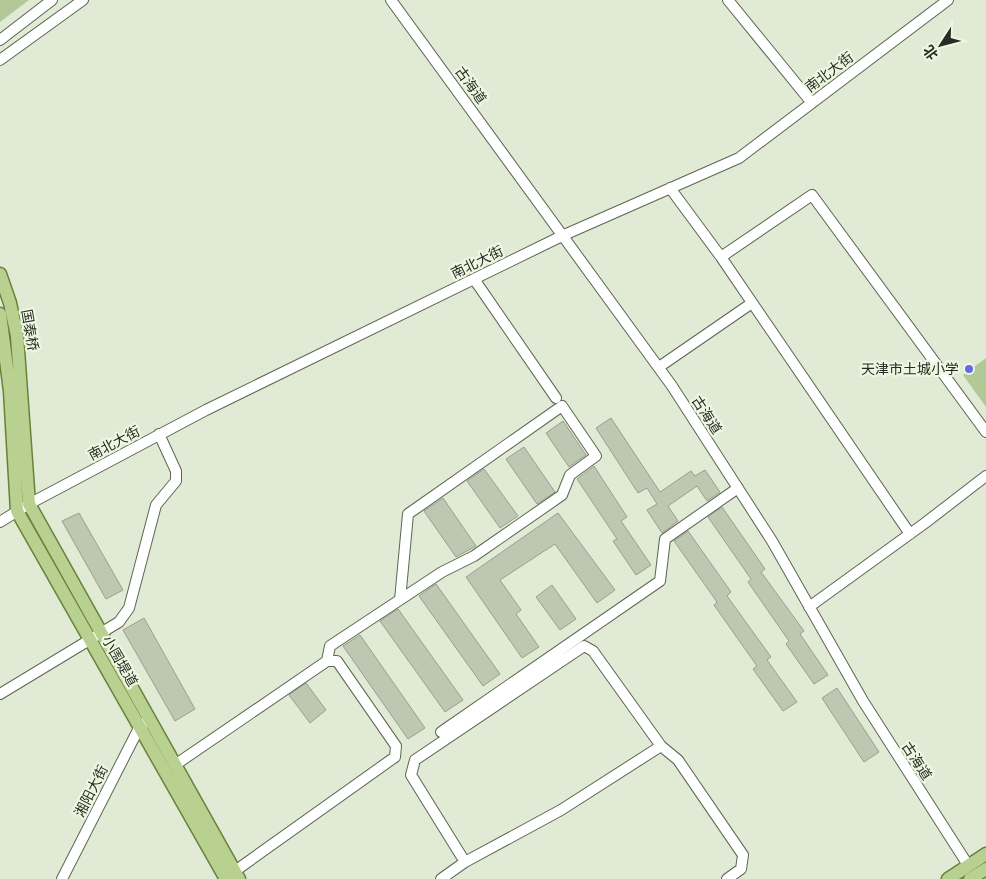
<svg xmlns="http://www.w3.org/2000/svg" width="986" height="879" font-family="'Source Sans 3','Noto Sans SC',sans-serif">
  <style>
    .green { fill: #b2c897 }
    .building { fill: #bdc7b2; stroke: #97a08c }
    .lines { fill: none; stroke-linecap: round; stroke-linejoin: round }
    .minor-casing { stroke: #5d6553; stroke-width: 12 }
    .major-casing { stroke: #67833a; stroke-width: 15 }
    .minor { stroke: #fff; stroke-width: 10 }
    .major { stroke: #b8d191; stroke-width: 12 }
    .poi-dot { fill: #656ae3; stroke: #edf7e1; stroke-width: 2 }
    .labels { text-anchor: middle; stroke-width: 4.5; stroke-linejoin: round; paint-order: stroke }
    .street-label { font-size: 14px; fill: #282b23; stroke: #edf7e1 }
    .poi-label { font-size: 14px; fill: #282b23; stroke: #edf7e1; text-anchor: end }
  </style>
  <rect width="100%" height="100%" fill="#e0ead4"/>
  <path class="green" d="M 0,0 L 29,0 L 0,22 Z
    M 986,358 L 986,407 L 963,375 Z"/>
  <path class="building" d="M 611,418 L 660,492 L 691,471 L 695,476 L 705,470 L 720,492 L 707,501 L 697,486 L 668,506 L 678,521 L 662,533 L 647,510 L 657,504 L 647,488 L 638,493 L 596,428 Z
    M 563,421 L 586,455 L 569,467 L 546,433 Z
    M 524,447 L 555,492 L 537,504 L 506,459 Z
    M 594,466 L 627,517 L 621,521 L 651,565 L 636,575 L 613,541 L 617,539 L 577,479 Z
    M 484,469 L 518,516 L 500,528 L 467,481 Z
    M 443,498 L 476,546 L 456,557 L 424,511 Z
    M 722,507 L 765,569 L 761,572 L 804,631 L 800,634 L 828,675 L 814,684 L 786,644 L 789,641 L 748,582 L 751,579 L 708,517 Z
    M 79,513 L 123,590 L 106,599 L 62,521 Z
    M 558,513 L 615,590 L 597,603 L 555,544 L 500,580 L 521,610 L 516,614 L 539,647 L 522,658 L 466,577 Z
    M 688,531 L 731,592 L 727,596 L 771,657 L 767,660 L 797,702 L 783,711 L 753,669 L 757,666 L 714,605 L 717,602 L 674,541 Z
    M 436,584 L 500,674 L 483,686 L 419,596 Z
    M 552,585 L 576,619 L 560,630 L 536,597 Z
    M 398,609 L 463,700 L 445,712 L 380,621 Z
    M 144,618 L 195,709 L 175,721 L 123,630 Z
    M 360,635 L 425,728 L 408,739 L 343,646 Z
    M 306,683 L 326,710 L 310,723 L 289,695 Z
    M 837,688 L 879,752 L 864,762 L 822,698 Z"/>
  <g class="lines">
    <defs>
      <path id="minor" d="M 391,0 L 672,386 L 772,541 L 863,701 L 968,865
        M 728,0 L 812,103
        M 0,40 L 52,0
        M 0,60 L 83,0
        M 670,188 L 721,257 L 910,534
        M 721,257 L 812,195 L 986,432
        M 474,279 L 556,398
        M 659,367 L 752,303
        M 0,522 L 29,504 L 206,410 L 564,235 L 739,158 L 948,0
        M 809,607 L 925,523 L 986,476
        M 327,661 L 330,646 L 442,572 L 474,556 L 562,495 L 570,475 L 596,456 L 562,406 L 408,514 L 400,600
        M 0,694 L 119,622 L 129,608 L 156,505 L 176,481 L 176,471 L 159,434
        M 441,732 L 660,581 L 665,539 L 738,488
        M 175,765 L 327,661 L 337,661 L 396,746 L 395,757 L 235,871
        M 465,862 L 561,810 L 661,746
        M 62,879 L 140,726 L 144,723
        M 441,879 L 465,862 L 411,775 L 415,760 L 584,646 L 593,651 L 661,746 L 678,760 L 743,855 L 741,869 L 727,879"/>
      <path id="major" d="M 0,274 L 10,303 L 17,336 L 29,504 L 239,879
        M 0,314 L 10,391 L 17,511 L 226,879
        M 948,879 L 986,854
        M 970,879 L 986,869"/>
    </defs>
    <use href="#minor" class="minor-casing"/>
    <use href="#major" class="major-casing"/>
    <use href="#minor" class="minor"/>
    <use href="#major" class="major"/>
  </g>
  <circle class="poi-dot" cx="969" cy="369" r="5"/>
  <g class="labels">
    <g class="street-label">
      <text transform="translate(829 72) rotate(-37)" y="5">南北大街</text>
      <text transform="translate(471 85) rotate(54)" y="5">古海道</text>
      <text transform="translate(477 262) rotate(-26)" y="5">南北大街</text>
      <text transform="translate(30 330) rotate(80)" y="5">国泰桥</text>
      <text transform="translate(707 415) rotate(57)" y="5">古海道</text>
      <text transform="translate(114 443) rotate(-28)" y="5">南北大街</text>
      <text transform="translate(120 661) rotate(60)" y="5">小围堤道</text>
      <text transform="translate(917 761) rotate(57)" y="5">古海道</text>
      <text transform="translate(91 791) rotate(-63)" y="5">湘阳大街</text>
    </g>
    <g class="poi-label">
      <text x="959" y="374">天津市土城小学</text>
    </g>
  </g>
  <g transform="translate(941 45) rotate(234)" stroke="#edf7e1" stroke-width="4" paint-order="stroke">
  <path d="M0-4L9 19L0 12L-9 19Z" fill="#282b23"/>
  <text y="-8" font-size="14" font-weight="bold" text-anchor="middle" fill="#282b23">北</text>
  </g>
</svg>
